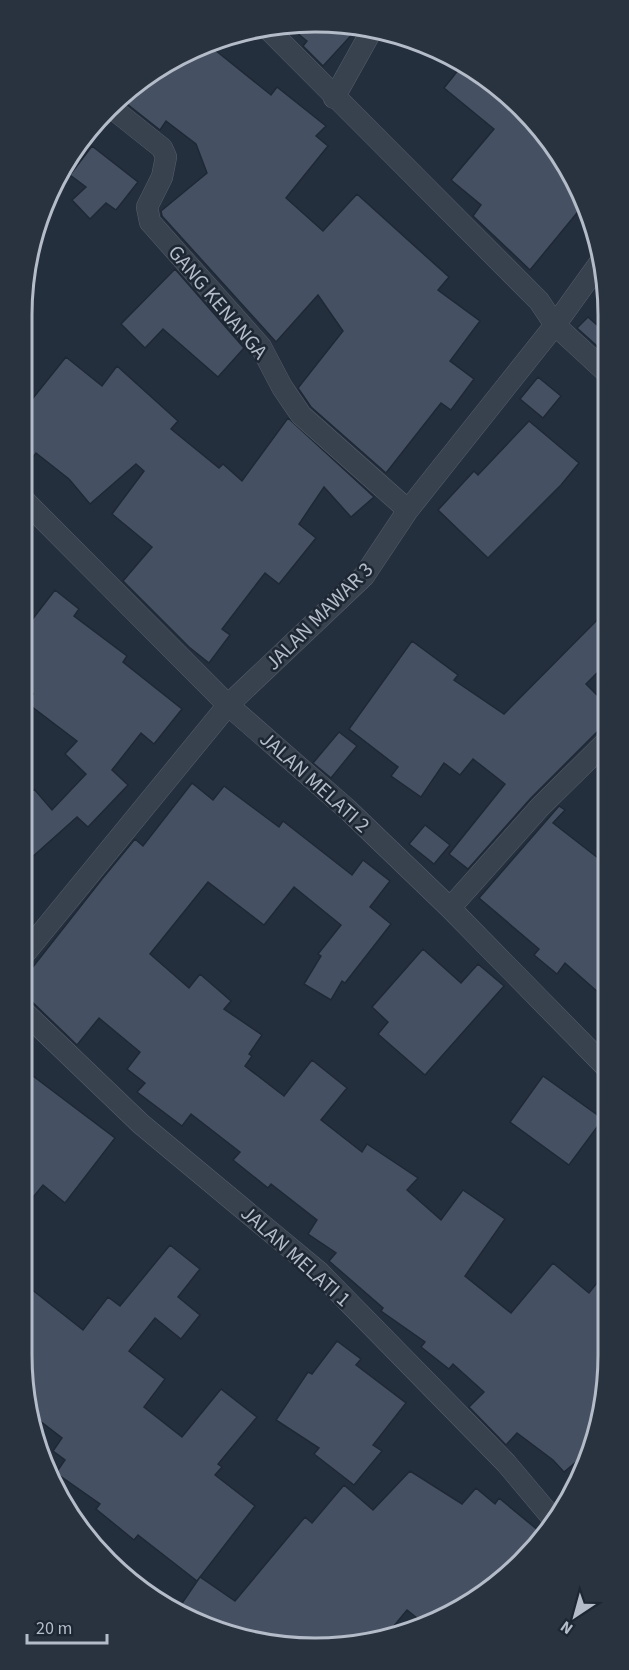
<svg xmlns="http://www.w3.org/2000/svg" width="629" height="1670" font-family="'Source Sans 3',sans-serif">
  <style>
    .building { fill: #455162; stroke: #1f2835; stroke-width: 1.5 }
    .lines { fill: none; stroke-linecap: round; stroke-linejoin: round }
    .street-casing { stroke: #565f6c; stroke-width: 22 }
    .street { stroke: #38414e; stroke-width: 21 }
    .labels { text-anchor: middle; stroke-width: 5; stroke-linejoin: round; paint-order: stroke }
    .street-label { font-size: 21px; fill: #b4bcc9; stroke: #1d2633 }
    .rim { fill: none; stroke: #b4bcc9; stroke-width: 3 }
  </style>
  <rect width="100%" height="100%" fill="#242f3e"/>
  <path class="building" d="M 286,24 L 319,26 L 357,29 L 323,66 L 303,46 L 307,41 Z
    M 210,46 L 271,95 L 277,87 L 326,126 L 316,136 L 328,146 L 286,198 L 323,231 L 357,194 L 449,277 L 438,290 L 480,321 L 450,361 L 474,379 L 451,410 L 441,403 L 386,473 L 311,407 L 298,388 L 343,331 L 318,295 L 276,342 L 162,216 L 161,211 L 207,173 L 196,144 L 166,121 L 160,130 L 122,100 L 168,60 Z
    M 463,64 L 477,70 L 535,121 L 586,202 L 530,270 L 473,216 L 481,205 L 451,180 L 494,129 L 444,88 Z
    M 92,146 L 138,182 L 116,210 L 106,203 L 90,219 L 72,200 L 86,187 L 70,175 Z
    M 175,269 L 244,348 L 218,377 L 163,329 L 145,348 L 121,324 Z
    M 588,317 L 606,333 L 606,354 L 577,328 Z
    M 66,357 L 102,386 L 117,366 L 178,421 L 171,429 L 219,468 L 223,464 L 242,481 L 288,418 L 374,497 L 351,517 L 324,487 L 299,524 L 316,538 L 279,584 L 265,573 L 222,629 L 230,635 L 209,663 L 189,647 L 123,581 L 152,547 L 112,514 L 144,471 L 136,464 L 90,504 L 69,479 L 36,453 L 21,472 L 21,413 Z
    M 538,377 L 561,396 L 543,418 L 520,399 Z
    M 529,421 L 579,463 L 561,485 L 488,558 L 438,510 L 474,471 L 478,475 Z
    M 55,590 L 79,609 L 74,616 L 127,656 L 123,662 L 182,709 L 154,744 L 141,733 L 112,770 L 128,785 L 88,827 L 77,817 L 21,867 L 21,801 L 34,789 L 52,810 L 86,774 L 65,754 L 77,741 L 27,703 L 33,694 L 21,685 L 21,634 Z
    M 606,611 L 606,664 L 586,684 L 606,704 L 606,723 L 531,798 L 468,869 L 449,854 L 505,784 L 473,759 L 460,775 L 444,763 L 421,797 L 391,776 L 398,767 L 349,729 L 412,641 L 458,675 L 454,680 L 504,714 Z
    M 339,732 L 357,746 L 331,778 L 313,763 Z
    M 192,783 L 213,800 L 224,786 L 279,827 L 283,821 L 352,875 L 363,860 L 390,881 L 370,907 L 391,924 L 345,983 L 342,981 L 331,1000 L 304,984 L 321,956 L 318,954 L 341,925 L 294,887 L 264,925 L 208,882 L 150,954 L 189,988 L 200,974 L 231,1001 L 224,1009 L 262,1035 L 249,1054 L 252,1056 L 245,1066 L 284,1096 L 312,1060 L 347,1088 L 321,1120 L 362,1152 L 367,1144 L 418,1178 L 407,1190 L 441,1220 L 463,1190 L 505,1219 L 465,1276 L 511,1313 L 553,1263 L 589,1293 L 608,1269 L 608,1356 L 598,1432 L 588,1452 L 564,1472 L 553,1460 L 517,1433 L 506,1445 L 469,1407 L 484,1392 L 453,1364 L 449,1369 L 421,1347 L 425,1342 L 381,1311 L 383,1308 L 329,1261 L 336,1253 L 308,1234 L 317,1220 L 271,1184 L 268,1188 L 233,1160 L 240,1152 L 191,1114 L 182,1126 L 137,1092 L 145,1083 L 127,1069 L 140,1052 L 99,1018 L 77,1045 L 30,1000 L 21,997 L 21,982 L 102,879 L 135,839 L 143,846 Z
    M 559,806 L 565,810 L 553,823 L 607,865 L 607,1000 L 565,963 L 557,974 L 534,955 L 539,949 L 479,898 Z
    M 425,825 L 450,845 L 434,864 L 409,844 Z
    M 423,949 L 461,983 L 478,964 L 504,986 L 425,1075 L 378,1034 L 388,1022 L 372,1007 Z
    M 21,1067 L 115,1138 L 65,1203 L 43,1185 L 21,1212 Z
    M 543,1076 L 603,1119 L 569,1165 L 510,1122 Z
    M 170,1245 L 200,1269 L 178,1297 L 200,1315 L 181,1339 L 155,1318 L 129,1351 L 165,1379 L 144,1407 L 182,1437 L 221,1389 L 257,1417 L 218,1464 L 222,1467 L 215,1475 L 255,1506 L 197,1581 L 138,1535 L 134,1540 L 96,1509 L 100,1504 L 56,1473 L 65,1460 L 53,1451 L 62,1438 L 31,1414 L 21,1356 L 21,1281 L 83,1330 L 108,1297 L 120,1306 Z
    M 337,1341 L 361,1359 L 356,1365 L 406,1403 L 373,1445 L 382,1451 L 354,1485 L 314,1454 L 319,1448 L 276,1420 L 308,1372 L 312,1374 Z
    M 410,1471 L 462,1504 L 476,1488 L 495,1504 L 499,1498 L 545,1536 L 477,1600 L 422,1622 L 407,1610 L 383,1639 L 372,1643 L 276,1646 L 176,1612 L 200,1577 L 235,1601 L 305,1517 L 312,1523 L 344,1485 L 373,1510 Z"/>
  <g class="lines">
    <defs>
      <path id="street" d="M 266,27 L 539,301 L 555,325 L 606,372
        M 334,98 L 372,30
        M 113,109 L 162,148 L 166,157 L 162,177 L 147,207 L 150,222 L 261,347 L 282,387 L 301,415 L 408,510
        M 21,497 L 228,705 L 347,809 L 450,908 L 607,1068
        M 450,908 L 540,807 L 607,741
        M 21,958 L 228,705 L 364,576 L 408,510 L 555,325 L 601,261
        M 21,1009 L 141,1124 L 319,1272 L 506,1463 L 554,1520"/>
    </defs>
    <use href="#street" class="street-casing"/>
    <use href="#street" class="street"/>
  </g>
  <g class="labels">
    <g class="street-label">
      <text transform="translate(218 302) rotate(50)" y="7">GANG KENANGA</text>
      <text transform="translate(319 616) rotate(-45)" y="7">JALAN MAWAR 3</text>
      <text transform="translate(315 782) rotate(42)" y="7">JALAN MELATI 2</text>
      <text transform="translate(296 1256) rotate(42)" y="7">JALAN MELATI 1</text>
    </g>
  </g>
  <path d="M0 0H629V1670H0ZM315 32H315A283 283 0 0 1 598 315V1355A283 283 0 0 1 315 1638H315A283 283 0 0 1 32 1355V315A283 283 0 0 1 315 32Z" fill="#29323f" fill-rule="evenodd"/>
  <path class="rim" d="M315 32H315A283 283 0 0 1 598 315V1355A283 283 0 0 1 315 1638H315A283 283 0 0 1 32 1355V315A283 283 0 0 1 315 32Z"/>
  <g transform="translate(575 1616) rotate(216)" stroke="#1d2633" stroke-width="4.5" paint-order="stroke">
  <path d="M0-4.5L10 22L0 15L-10 22Z" fill="#b4bcc9"/>
  <text y="-9" font-size="16" font-weight="bold" text-anchor="middle" fill="#b4bcc9">N</text>
  </g>
  <path d="M27 1634v9h80v-9" fill="none" stroke="#b4bcc9" stroke-width="3"/>
  <text x="36" y="1634" font-size="18" fill="#b4bcc9" stroke="#1d2633" stroke-width="4.5" paint-order="stroke">20 m</text>
</svg>
